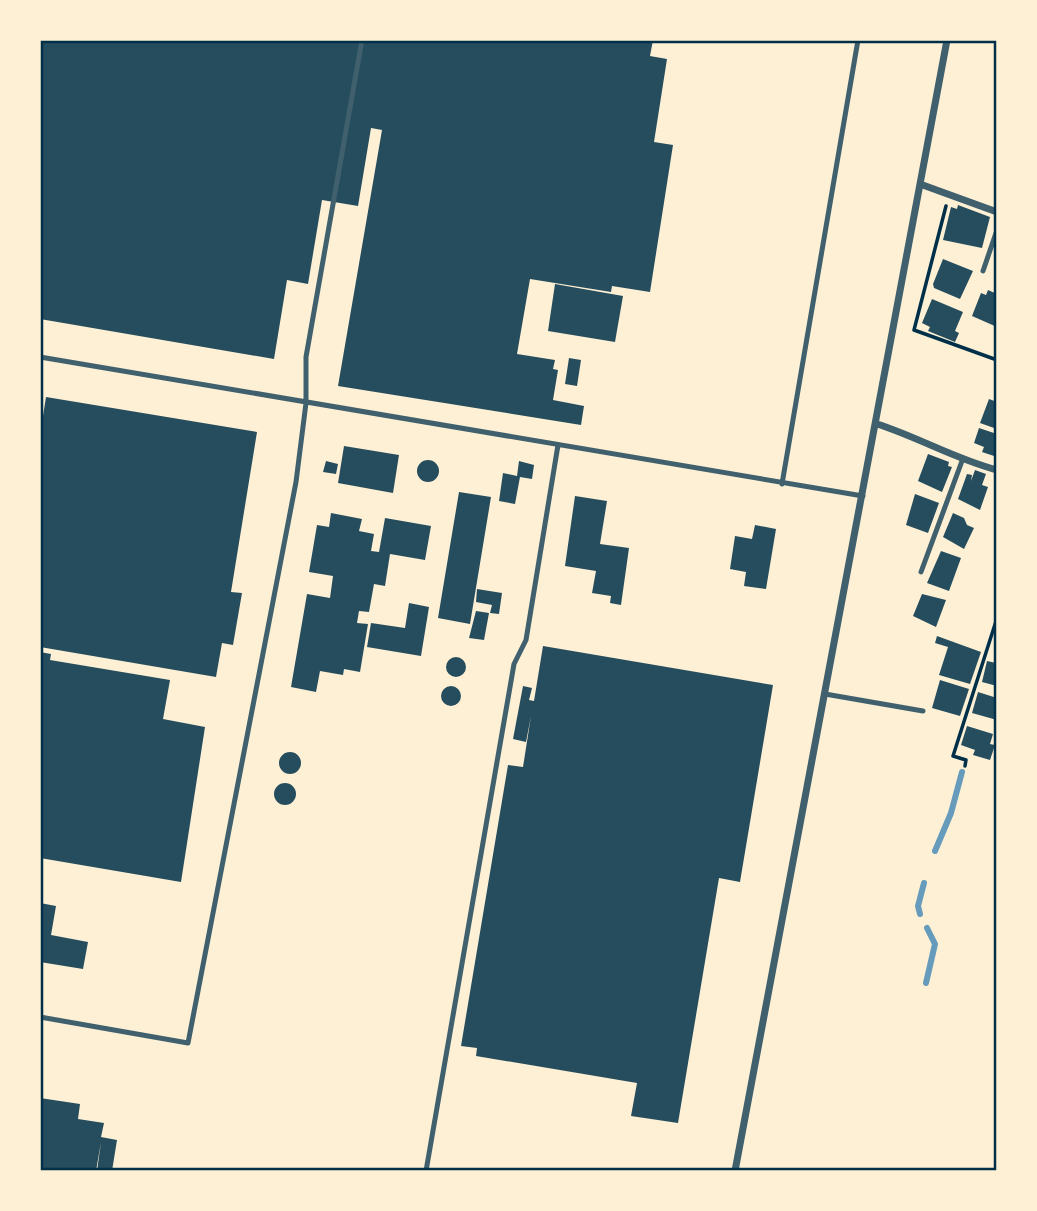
<svg xmlns="http://www.w3.org/2000/svg" width="1037" height="1211" font-family="Poppins,sans-serif">
  <style>
    .lines { fill: none; stroke-linecap: round; stroke-linejoin: round }
    .stream { stroke: #669bbc; stroke-width: 6 }
    .building { fill: #264d5e }
    .path { stroke: #003049; stroke-width: 3.5 }
    .service { stroke: #3f606c; stroke-width: 5 }
    .minor { stroke: #3f606c; stroke-width: 7 }
    .neatline { fill: none; stroke: #003049; stroke-width: 2.5 }
  </style>
  <rect width="100%" height="100%" fill="#fdf0d5"/>
  <g class="lines">
    <path class="stream" d="M 935,851 L 951,813 L 962,772
      M 920,914 L 918,906 L 924,883
      M 926,983 L 935,944 L 927,928"/>
  </g>
  <path class="building" d="M 40,40 L 653,40 L 650,56 L 667,59 L 654,142 L 673,145 L 650,292 L 612,286 L 611,292 L 530,279 L 517,354 L 555,360 L 553,369 L 558,370 L 553,400 L 584,406 L 581,425 L 338,386 L 382,130 L 371,128 L 358,206 L 322,200 L 308,284 L 287,280 L 274,359 L 40,319 Z
    M 958,205 L 990,217 L 982,248 L 943,240 L 951,207 L 957,209 Z
    M 943,259 L 973,271 L 960,299 L 934,288 L 933,284 Z
    M 555,284 L 623,296 L 615,342 L 548,331 Z
    M 988,290 L 997,294 L 997,327 L 972,316 L 981,293 L 986,295 Z
    M 932,299 L 963,312 L 955,331 L 959,333 L 955,342 L 928,331 L 930,327 L 922,323 Z
    M 569,358 L 581,360 L 577,386 L 565,384 Z
    M 46,397 L 257,432 L 231,592 L 242,593 L 233,645 L 222,643 L 216,677 L 40,647 L 40,435 Z
    M 989,399 L 997,402 L 997,426 L 994,428 L 980,423 Z
    M 979,428 L 997,434 L 997,457 L 982,452 L 984,447 L 974,443 Z
    M 344,446 L 399,455 L 393,493 L 338,483 Z
    M 928,454 L 949,462 L 948,466 L 952,467 L 942,492 L 918,481 Z
    M417 471a11 11 0 1 1 22 0a11 11 0 1 1-22 0Z
    M 326,461 L 338,464 L 336,474 L 323,472 Z
    M 519,461 L 534,465 L 532,479 L 520,477 L 515,504 L 499,501 L 503,473 L 517,476 Z
    M 975,470 L 986,474 L 982,485 L 988,487 L 980,510 L 958,499 L 967,474 L 972,475 L 971,481 Z
    M 459,492 L 491,497 L 470,624 L 438,618 Z
    M 915,494 L 939,503 L 928,533 L 906,525 Z
    M 575,496 L 607,501 L 600,544 L 629,548 L 621,605 L 610,603 L 611,596 L 592,593 L 596,571 L 565,566 Z
    M 331,513 L 362,519 L 359,531 L 374,534 L 371,551 L 379,552 L 385,518 L 431,526 L 425,560 L 390,554 L 385,586 L 374,584 L 369,612 L 359,611 L 357,623 L 368,624 L 360,672 L 344,669 L 343,675 L 320,671 L 316,692 L 291,687 L 307,594 L 330,598 L 333,576 L 309,572 L 317,525 L 329,527 Z
    M 953,513 L 964,518 L 967,525 L 974,528 L 964,549 L 943,537 Z
    M 755,525 L 776,529 L 766,589 L 744,586 L 746,572 L 730,569 L 735,536 L 752,539 Z
    M 941,551 L 961,558 L 949,591 L 927,583 Z
    M 477,589 L 502,593 L 499,614 L 490,613 L 492,605 L 476,602 Z
    M 922,594 L 946,600 L 936,627 L 913,616 Z
    M 409,603 L 429,607 L 421,656 L 367,647 L 371,623 L 405,628 Z
    M 476,611 L 489,613 L 484,640 L 469,638 Z
    M 937,636 L 981,652 L 970,684 L 939,675 L 948,647 L 935,643 Z
    M 543,646 L 773,685 L 740,882 L 719,878 L 678,1123 L 631,1116 L 637,1083 L 476,1056 L 477,1048 L 461,1046 L 508,765 L 523,767 L 531,716 L 526,742 L 513,739 L 523,686 L 532,688 L 529,700 L 534,701 Z
    M 40,652 L 51,654 L 50,660 L 170,680 L 163,719 L 205,727 L 181,882 L 40,858 Z
    M446 667a10 10 0 1 1 20 0a10 10 0 1 1-20 0Z
    M 987,661 L 996,663 L 997,686 L 982,682 Z
    M 940,680 L 969,689 L 960,716 L 932,708 Z
    M441 696a10 10 0 1 1 20 0a10 10 0 1 1-20 0Z
    M 978,692 L 997,698 L 997,720 L 972,713 Z
    M 967,726 L 993,734 L 990,744 L 995,745 L 990,760 L 973,755 L 975,750 L 961,745 Z
    M279 763a11 11 0 1 1 22 0a11 11 0 1 1-22 0Z
    M274 794a11 11 0 1 1 22 0a11 11 0 1 1-22 0Z
    M 40,903 L 56,906 L 51,935 L 88,942 L 83,969 L 40,962 Z
    M 40,1098 L 80,1104 L 78,1119 L 104,1123 L 101,1137 L 117,1140 L 112,1171 L 97,1171 L 101,1142 L 96,1171 L 40,1171 Z"/>
  <g class="lines">
    <path class="path" d="M 946,206 L 914,330 L 997,360
      M 965,766 L 966,760 L 953,756 L 997,618"/>
    <path class="service" d="M 983,271 L 997,230
      M 40,357 L 863,496
      M 782,484 L 858,40
      M 921,572 L 962,461
      M 825,694 L 923,711
      M 40,1017 L 188,1043 L 296,482 L 306,403 L 306,357 L 362,40
      M 426,1171 L 514,664 L 526,640 L 558,445"/>
    <path class="minor" d="M 920,184 L 997,212
      M 877,424 C 918,437 955,459 997,470
      M 735,1171 L 947,40"/>
  </g>
  <rect width="1037" height="1211" fill="none" stroke="#fdf0d5" stroke-width="84"/>
  <rect x="42" y="42" width="953" height="1127" class="neatline"/>
</svg>
